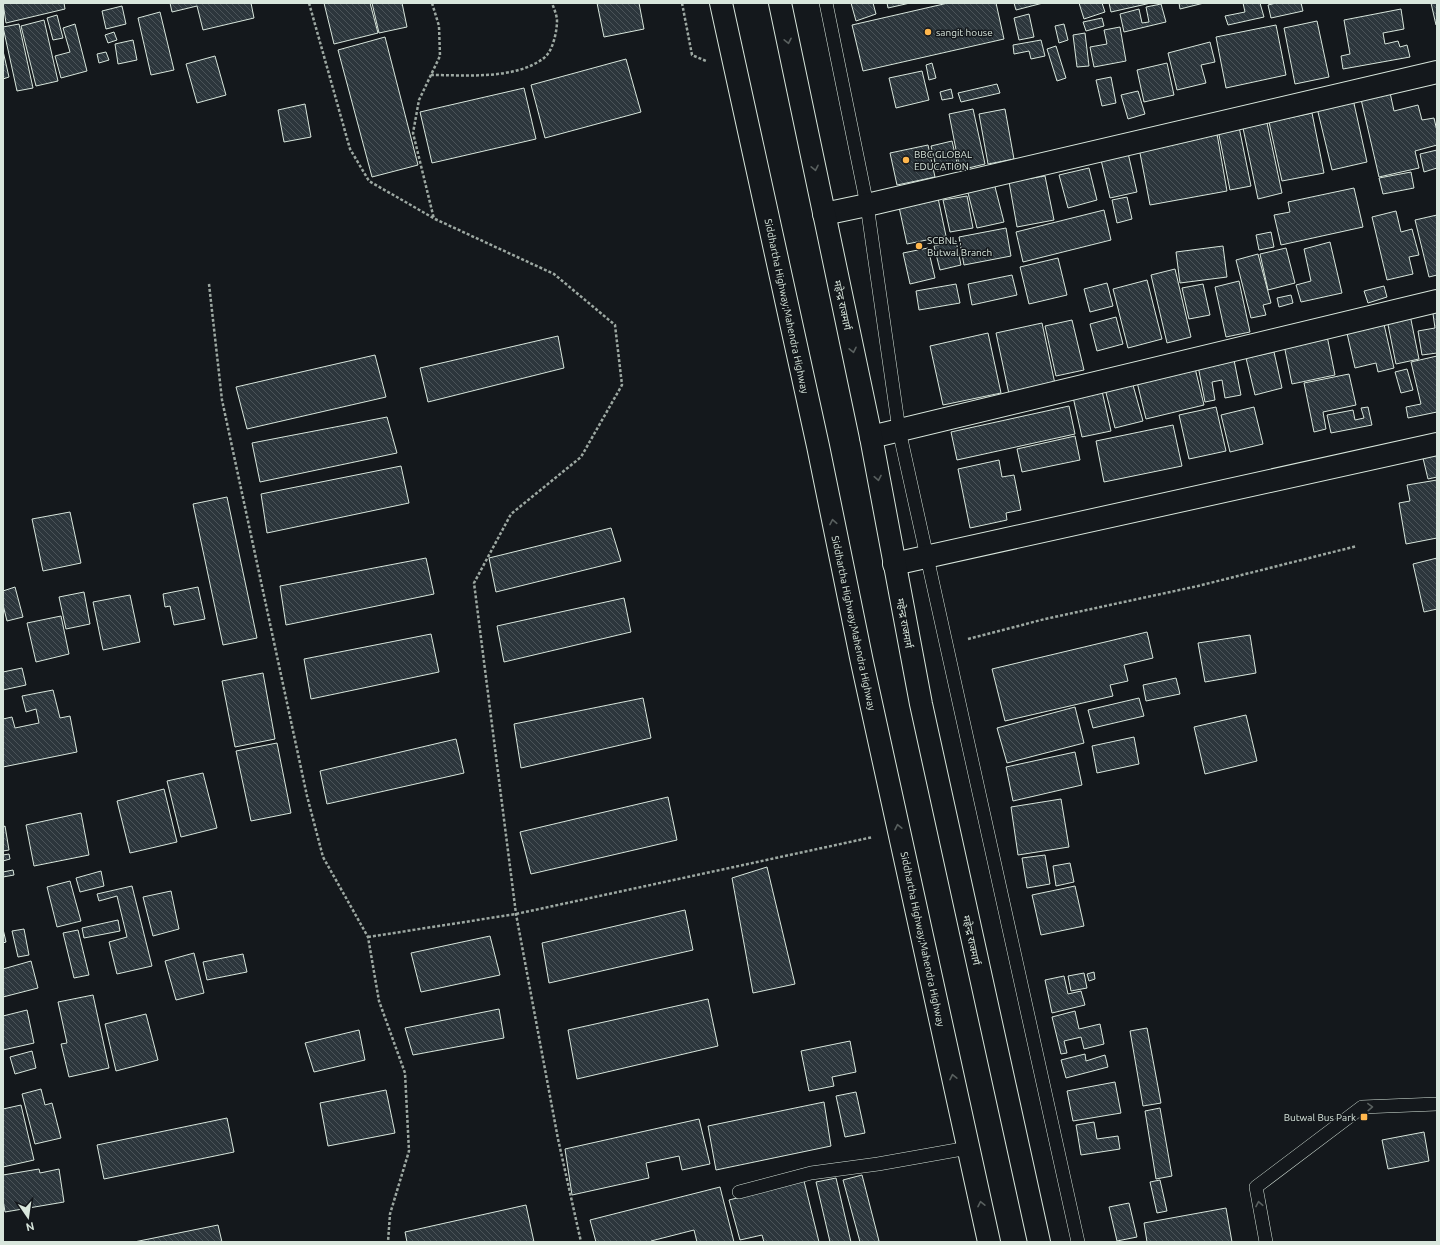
<svg xmlns="http://www.w3.org/2000/svg" width="1440" height="1245" font-family="Ubuntu,'Noto Sans Devanagari',sans-serif">
  <style>
    .building { fill: url(#building-back-hatch); stroke: #d8e6dc }
    .lines { fill: none; stroke-linecap: round; stroke-linejoin: round }
    .service-casing { stroke: #d8e6dc; stroke-width: 14 }
    .minor-casing { stroke: #d8e6dc; stroke-width: 24 }
    .trunk-casing { stroke: #d8e6dc; stroke-width: 24 }
    .path { stroke: #9da8a2; stroke-width: 2.5; stroke-dasharray: 3 2; stroke-linecap: butt }
    .service { stroke: #14181c; stroke-width: 13 }
    .minor { stroke: #14181c; stroke-width: 22 }
    .trunk { stroke: #14181c; stroke-width: 22 }
    .oneway { stroke: #59605f }
    .poi-dot { fill: #ffb74d; stroke: #14181c; stroke-width: 1.5 }
    .labels { text-anchor: middle; stroke-width: 3; stroke-linejoin: round; paint-order: stroke }
    .poi-label { font-size: 10px; fill: #d8e6dc; stroke: #14181c; text-anchor: start }
    .street-label { font-size: 10px; fill: #d8e6dc; stroke: #14181c }
  </style>
  <defs>
    <pattern id="building-back-hatch" width="6" height="6" patternUnits="userSpaceOnUse"><rect width="6" height="6" fill="#2c363c"/><path d="M-1 5l2 2M0 0l6 6M5-1l2 2" fill="none" stroke="#4a5358"/></pattern>
  </defs>
  <rect width="100%" height="100%" fill="#14181c"/>
  <path class="building" d="M 3,3 L 64,3 L 65,9 L 6,23 Z
    M 170,3 L 251,3 L 254,18 L 203,30 L 197,6 L 172,12 Z
    M 324,3 L 370,3 L 378,33 L 334,44 Z
    M 372,3 L 402,3 L 407,27 L 379,33 Z
    M 597,3 L 639,3 L 644,29 L 604,37 Z
    M 851,3 L 873,3 L 876,14 L 856,21 Z
    M 887,3 L 910,3 L 888,8 Z
    M 948,3 L 996,3 L 1004,39 L 863,71 L 852,25 Z
    M 1014,3 L 1043,3 L 1016,10 Z
    M 1079,3 L 1102,3 L 1105,12 L 1084,19 Z
    M 1109,3 L 1151,3 L 1111,12 Z
    M 1179,3 L 1204,3 L 1180,9 Z
    M 1243,3 L 1260,3 L 1264,17 L 1228,25 L 1225,16 L 1245,12 Z
    M 1276,3 L 1301,3 L 1303,11 L 1271,18 L 1268,5 Z
    M 1431,3 L 1437,3 L 1437,25 L 1436,25 Z
    M 1161,4 L 1166,22 L 1124,32 L 1120,14 L 1139,9 L 1142,23 L 1149,22 L 1146,7 Z
    M 122,6 L 126,24 L 106,29 L 102,11 Z
    M 1401,9 L 1404,29 L 1383,33 L 1385,44 L 1398,41 L 1400,47 L 1407,45 L 1410,57 L 1343,69 L 1341,56 L 1350,54 L 1344,20 Z
    M 160,12 L 174,70 L 151,75 L 138,18 Z
    M 1029,14 L 1034,37 L 1019,40 L 1014,18 Z
    M 57,15 L 63,38 L 53,40 L 47,18 Z
    M 1102,18 L 1104,26 L 1086,31 L 1083,22 Z
    M 44,20 L 58,81 L 36,86 L 21,26 Z
    M 1317,21 L 1329,77 L 1295,84 L 1284,28 Z
    M 19,24 L 33,88 L 17,91 L 3,27 Z
    M 75,24 L 87,71 L 61,78 L 55,56 L 70,52 L 63,28 Z
    M 1064,24 L 1068,40 L 1059,43 L 1055,26 Z
    M 1276,25 L 1286,75 L 1226,88 L 1216,37 Z
    M 1120,27 L 1126,61 L 1094,67 L 1090,47 L 1107,44 L 1104,30 Z
    M 114,32 L 117,40 L 108,43 L 105,35 Z
    M 1085,33 L 1089,66 L 1077,67 L 1073,35 Z
    M 385,37 L 418,165 L 372,177 L 338,50 Z
    M 133,40 L 137,60 L 118,64 L 115,44 Z
    M 1041,40 L 1045,56 L 1031,59 L 1029,51 L 1014,54 L 1013,45 Z
    M 1210,42 L 1215,62 L 1201,65 L 1206,83 L 1177,90 L 1168,53 Z
    M 1056,46 L 1066,78 L 1057,81 L 1047,49 Z
    M 3,51 L 9,77 L 3,79 Z
    M 106,52 L 109,60 L 99,63 L 97,54 Z
    M 215,56 L 226,95 L 197,103 L 186,64 Z
    M 626,59 L 641,112 L 545,138 L 531,85 Z
    M 932,63 L 936,78 L 929,80 L 926,65 Z
    M 1167,63 L 1174,95 L 1144,102 L 1137,70 Z
    M 922,71 L 929,100 L 896,108 L 889,78 Z
    M 1111,77 L 1116,103 L 1102,106 L 1096,80 Z
    M 997,84 L 1000,93 L 961,102 L 958,93 Z
    M 524,88 L 536,139 L 432,163 L 420,112 Z
    M 1389,88 L 1394,111 L 1418,105 L 1422,120 L 1434,118 L 1437,131 L 1437,145 L 1415,151 L 1419,168 L 1379,177 L 1360,95 Z
    M 951,89 L 953,98 L 942,100 L 940,92 Z
    M 1138,91 L 1145,114 L 1128,119 L 1121,95 Z
    M 1353,99 L 1367,162 L 1332,170 L 1317,108 Z
    M 305,104 L 311,137 L 284,142 L 278,110 Z
    M 973,109 L 985,164 L 960,170 L 949,114 Z
    M 1005,109 L 1014,159 L 988,164 L 979,114 Z
    M 1312,113 L 1324,173 L 1282,181 L 1269,122 Z
    M 1267,123 L 1282,193 L 1258,199 L 1243,128 Z
    M 1239,127 L 1251,186 L 1230,190 L 1218,130 Z
    M 1217,134 L 1227,191 L 1150,205 L 1139,148 Z
    M 952,141 L 958,167 L 937,171 L 931,146 Z
    M 928,145 L 935,177 L 897,185 L 890,153 Z
    M 1437,150 L 1437,168 L 1424,172 L 1420,154 Z
    M 1128,153 L 1137,192 L 1110,198 L 1101,160 Z
    M 1089,168 L 1097,200 L 1068,208 L 1059,175 Z
    M 1411,172 L 1414,188 L 1383,194 L 1379,178 Z
    M 1045,176 L 1054,220 L 1017,227 L 1009,182 Z
    M 994,183 L 1004,222 L 977,228 L 967,189 Z
    M 1354,188 L 1363,227 L 1281,245 L 1274,215 L 1290,212 L 1288,202 Z
    M 967,196 L 973,228 L 950,232 L 943,200 Z
    M 1127,197 L 1132,219 L 1117,223 L 1112,200 Z
    M 938,198 L 946,236 L 907,244 L 899,207 Z
    M 1104,210 L 1111,240 L 1023,262 L 1016,232 Z
    M 1396,211 L 1401,232 L 1412,229 L 1419,255 L 1409,257 L 1413,274 L 1387,280 L 1372,217 Z
    M 1437,215 L 1437,275 L 1429,277 L 1415,220 Z
    M 1006,228 L 1011,256 L 964,265 L 959,237 Z
    M 1271,232 L 1274,247 L 1259,250 L 1256,235 Z
    M 956,241 L 961,265 L 940,270 L 934,246 Z
    M 1330,242 L 1342,293 L 1301,302 L 1296,285 L 1311,281 L 1304,249 Z
    M 1223,246 L 1227,277 L 1180,283 L 1176,252 Z
    M 928,248 L 935,278 L 910,284 L 903,253 Z
    M 1286,248 L 1295,283 L 1268,290 L 1260,254 Z
    M 1258,254 L 1271,303 L 1263,305 L 1266,315 L 1251,318 L 1236,260 Z
    M 1058,258 L 1067,295 L 1029,304 L 1020,267 Z
    M 1175,269 L 1191,337 L 1167,343 L 1151,275 Z
    M 1012,275 L 1017,295 L 972,305 L 968,284 Z
    M 1147,280 L 1162,339 L 1128,348 L 1113,289 Z
    M 1239,281 L 1250,332 L 1226,337 L 1215,287 Z
    M 1107,283 L 1113,306 L 1090,312 L 1084,289 Z
    M 956,284 L 960,303 L 919,310 L 916,291 Z
    M 1203,284 L 1210,315 L 1189,319 L 1182,288 Z
    M 1384,286 L 1387,297 L 1368,303 L 1364,291 Z
    M 1291,295 L 1293,303 L 1279,307 L 1277,298 Z
    M 1432,307 L 1437,307 L 1437,353 L 1422,355 L 1418,331 L 1435,328 Z
    M 1409,310 L 1419,359 L 1396,364 L 1386,315 Z
    M 1116,317 L 1123,344 L 1097,351 L 1090,324 Z
    M 1072,320 L 1084,370 L 1056,376 L 1045,326 Z
    M 1383,320 L 1394,368 L 1378,372 L 1376,363 L 1355,368 L 1346,329 Z
    M 1042,323 L 1055,384 L 1009,394 L 996,333 Z
    M 988,333 L 1001,393 L 943,405 L 930,346 Z
    M 558,336 L 564,368 L 428,402 L 420,368 Z
    M 1327,336 L 1335,375 L 1292,384 L 1284,345 Z
    M 1274,352 L 1282,388 L 1255,395 L 1246,358 Z
    M 375,355 L 386,397 L 247,429 L 236,387 Z
    M 1437,356 L 1437,412 L 1408,418 L 1406,407 L 1421,404 L 1411,362 Z
    M 1234,360 L 1241,395 L 1225,398 L 1222,380 L 1212,382 L 1215,400 L 1205,402 L 1198,366 Z
    M 1194,364 L 1204,405 L 1146,419 L 1136,378 Z
    M 1407,369 L 1413,390 L 1401,393 L 1395,372 Z
    M 1349,374 L 1356,405 L 1323,412 L 1326,429 L 1314,432 L 1304,383 Z
    M 1131,378 L 1143,421 L 1115,428 L 1104,385 Z
    M 1102,391 L 1111,431 L 1082,437 L 1073,397 Z
    M 1069,406 L 1075,434 L 957,460 L 951,432 Z
    M 1216,407 L 1226,451 L 1189,459 L 1179,415 Z
    M 1254,407 L 1263,444 L 1230,452 L 1221,415 Z
    M 1368,407 L 1372,425 L 1331,433 L 1327,415 L 1353,410 L 1355,420 L 1364,418 L 1361,408 Z
    M 387,417 L 397,453 L 260,482 L 252,443 Z
    M 1173,425 L 1182,466 L 1104,482 L 1096,441 Z
    M 1075,436 L 1080,460 L 1022,472 L 1017,449 Z
    M 1437,450 L 1437,477 L 1428,479 L 1422,454 Z
    M 999,460 L 1002,477 L 1014,475 L 1021,510 L 1006,513 L 1007,520 L 970,528 L 958,469 Z
    M 401,466 L 409,503 L 267,533 L 261,494 Z
    M 1437,480 L 1437,538 L 1406,544 L 1399,503 L 1410,501 L 1407,485 Z
    M 227,497 L 257,638 L 223,645 L 193,504 Z
    M 70,512 L 81,563 L 43,571 L 32,519 Z
    M 611,528 L 621,561 L 496,592 L 489,558 Z
    M 426,558 L 434,594 L 286,625 L 280,586 Z
    M 1437,558 L 1437,609 L 1424,612 L 1413,564 Z
    M 15,587 L 23,617 L 7,621 L 3,605 L 3,591 Z
    M 198,587 L 205,619 L 174,625 L 170,606 L 165,607 L 163,594 Z
    M 84,592 L 90,624 L 66,629 L 59,597 Z
    M 130,595 L 140,642 L 103,650 L 93,602 Z
    M 624,598 L 631,632 L 504,662 L 497,626 Z
    M 61,616 L 69,654 L 36,662 L 27,623 Z
    M 1147,632 L 1153,658 L 1124,665 L 1128,681 L 1110,685 L 1113,696 L 1005,721 L 992,669 Z
    M 431,634 L 439,672 L 311,699 L 304,659 Z
    M 1250,635 L 1256,673 L 1205,682 L 1198,643 Z
    M 22,668 L 26,685 L 3,690 L 3,672 Z
    M 263,673 L 275,739 L 235,747 L 222,681 Z
    M 1176,678 L 1180,694 L 1146,701 L 1143,685 Z
    M 53,690 L 60,718 L 70,716 L 77,752 L 3,767 L 3,719 L 12,717 L 15,728 L 39,723 L 36,709 L 26,712 L 22,696 Z
    M 643,698 L 651,738 L 521,768 L 514,724 Z
    M 1139,698 L 1144,716 L 1093,728 L 1088,710 Z
    M 1075,707 L 1084,743 L 1007,763 L 997,728 Z
    M 1246,715 L 1257,761 L 1205,774 L 1194,727 Z
    M 1134,737 L 1139,764 L 1097,773 L 1092,746 Z
    M 456,739 L 464,773 L 327,804 L 320,771 Z
    M 277,743 L 291,813 L 251,821 L 236,751 Z
    M 1075,752 L 1082,785 L 1013,801 L 1006,767 Z
    M 203,773 L 217,828 L 181,837 L 167,781 Z
    M 164,789 L 177,842 L 130,853 L 117,801 Z
    M 668,797 L 677,840 L 531,874 L 520,832 Z
    M 1061,799 L 1069,847 L 1018,855 L 1011,807 Z
    M 81,813 L 89,855 L 34,866 L 26,825 Z
    M 5,826 L 9,850 L 3,851 L 3,827 Z
    M 9,854 L 10,859 L 3,861 L 3,855 Z
    M 1045,855 L 1050,884 L 1027,888 L 1022,858 Z
    M 1070,863 L 1074,882 L 1056,886 L 1053,866 Z
    M 767,867 L 795,984 L 753,993 L 732,878 Z
    M 13,870 L 14,875 L 3,877 L 3,872 Z
    M 101,871 L 104,886 L 80,892 L 76,878 Z
    M 70,881 L 81,921 L 57,927 L 47,887 Z
    M 132,886 L 152,966 L 117,974 L 109,942 L 127,937 L 117,896 L 99,901 L 97,894 Z
    M 1075,886 L 1084,926 L 1041,935 L 1032,895 Z
    M 171,891 L 179,929 L 153,936 L 143,897 Z
    M 685,910 L 693,950 L 549,983 L 542,943 Z
    M 118,920 L 120,931 L 84,938 L 82,928 Z
    M 3,929 L 6,942 L 3,943 Z
    M 24,929 L 29,955 L 18,957 L 12,931 Z
    M 78,930 L 89,975 L 74,978 L 63,933 Z
    M 490,936 L 500,975 L 421,992 L 411,953 Z
    M 194,953 L 204,993 L 176,1000 L 165,961 Z
    M 243,954 L 247,972 L 207,980 L 203,962 Z
    M 31,961 L 38,988 L 3,997 L 3,969 Z
    M 1094,972 L 1095,979 L 1089,981 L 1087,974 Z
    M 1084,973 L 1087,988 L 1071,991 L 1068,976 Z
    M 1064,976 L 1068,994 L 1081,991 L 1085,1005 L 1052,1013 L 1045,980 Z
    M 93,995 L 109,1068 L 69,1077 L 61,1044 L 67,1043 L 58,1002 Z
    M 708,999 L 718,1046 L 577,1079 L 568,1030 Z
    M 499,1009 L 504,1038 L 413,1055 L 405,1028 Z
    M 27,1010 L 34,1043 L 3,1050 L 3,1016 Z
    M 1075,1011 L 1079,1029 L 1100,1024 L 1104,1044 L 1084,1049 L 1081,1037 L 1064,1041 L 1067,1053 L 1061,1054 L 1052,1017 Z
    M 146,1014 L 158,1060 L 116,1071 L 105,1024 Z
    M 1147,1028 L 1161,1103 L 1143,1106 L 1130,1031 Z
    M 359,1030 L 365,1060 L 314,1072 L 305,1043 Z
    M 850,1041 L 856,1072 L 832,1077 L 834,1086 L 809,1091 L 801,1051 Z
    M 32,1051 L 36,1068 L 15,1074 L 10,1057 Z
    M 1085,1054 L 1086,1061 L 1105,1055 L 1108,1067 L 1066,1078 L 1061,1060 Z
    M 1115,1082 L 1121,1113 L 1073,1121 L 1067,1091 Z
    M 41,1089 L 45,1105 L 52,1103 L 61,1138 L 35,1144 L 22,1094 Z
    M 386,1090 L 395,1133 L 328,1146 L 320,1103 Z
    M 856,1092 L 865,1133 L 845,1137 L 836,1096 Z
    M 824,1102 L 831,1146 L 716,1170 L 708,1126 Z
    M 21,1105 L 34,1160 L 3,1167 L 3,1109 Z
    M 1160,1108 L 1172,1176 L 1156,1179 L 1145,1111 Z
    M 227,1118 L 234,1152 L 104,1179 L 97,1145 Z
    M 699,1119 L 710,1164 L 682,1170 L 679,1156 L 646,1163 L 649,1178 L 572,1195 L 565,1149 Z
    M 1094,1122 L 1097,1139 L 1118,1136 L 1120,1149 L 1081,1155 L 1076,1125 Z
    M 1424,1132 L 1429,1161 L 1388,1169 L 1382,1140 Z
    M 39,1169 L 40,1173 L 59,1169 L 64,1202 L 5,1212 L 3,1200 L 3,1175 Z
    M 862,1175 L 879,1241 L 875,1242 L 860,1242 L 843,1180 Z
    M 836,1178 L 851,1242 L 830,1242 L 816,1182 Z
    M 1160,1180 L 1167,1211 L 1157,1213 L 1150,1182 Z
    M 804,1181 L 819,1242 L 764,1242 L 762,1235 L 740,1240 L 729,1200 Z
    M 720,1187 L 734,1242 L 697,1242 L 694,1230 L 651,1241 L 651,1242 L 596,1242 L 590,1220 Z
    M 1129,1203 L 1137,1237 L 1117,1241 L 1109,1207 Z
    M 526,1205 L 534,1242 L 407,1242 L 405,1232 Z
    M 1226,1208 L 1232,1242 L 1147,1242 L 1144,1223 Z
    M 218,1225 L 222,1242 L 134,1242 Z"/>
  <g class="lines">
    <defs>
      <path id="service" d="M 826,3 L 867,205 L 899,430 L 1078,1242
        M 739,1192 L 811,1173 L 878,1164 L 968,1148
        M 1266,1242 L 1256,1187 L 1362,1107 L 1437,1104"/>
      <path id="minor" d="M 824,214 L 867,205 L 1437,72
        M 871,437 L 1437,301
        M 894,564 L 1437,444"/>
      <path id="trunk" d="M 721,3 L 818,446 L 862,662 L 989,1242
        M 780,3 L 871,437 L 921,704 L 1039,1242"/>
    </defs>
    <use href="#service" class="service-casing"/>
    <use href="#minor" class="minor-casing"/>
    <use href="#trunk" class="trunk-casing"/>
    <path class="path" d="M 309,3 L 350,149 L 369,181 L 435,219 L 554,274 L 615,325 L 622,385 L 581,457 L 511,514 L 474,583 L 516,914 L 558,1139 L 581,1242
      M 432,3 L 439,26 L 440,56 L 419,100 L 413,133 L 434,219
      M 682,3 L 692,55 L 706,61
      M 431,75 C 466,75 515,80 544,58 C 553,51 557,31 557,21 C 557,15 554,9 552,3
      M 209,284 L 222,400 L 307,796 L 323,857 L 368,937 L 379,1001 L 405,1073 L 409,1151 L 390,1214 L 388,1242
      M 968,639 L 1045,619 L 1198,586 L 1357,546
      M 368,937 L 516,914 L 873,837"/>
    <use href="#service" class="service"/>
    <use href="#minor" class="minor"/>
    <use href="#trunk" class="trunk"/>
  </g>
  <defs><path id="oneway-chevron" d="M-2-3.5L2.5 0L-2 3.5" fill="none" stroke-width="1.6" stroke-linecap="round" stroke-linejoin="round"/></defs>
  <g class="oneway">
    <use href="#oneway-chevron" transform="translate(788 41) rotate(78)"/>
    <use href="#oneway-chevron" transform="translate(815 168) rotate(78)"/>
    <use href="#oneway-chevron" transform="translate(853 350) rotate(78)"/>
    <use href="#oneway-chevron" transform="translate(878 478) rotate(79)"/>
    <use href="#oneway-chevron" transform="translate(833 522) rotate(-101)"/>
    <use href="#oneway-chevron" transform="translate(898 827) rotate(-102)"/>
    <use href="#oneway-chevron" transform="translate(953 1077) rotate(-102)"/>
    <use href="#oneway-chevron" transform="translate(1370 1107) rotate(-2)"/>
    <use href="#oneway-chevron" transform="translate(981 1204) rotate(-102)"/>
    <use href="#oneway-chevron" transform="translate(1259 1204) rotate(-101)"/>
  </g>
  <g class="poi-dot">
    <circle cx="928" cy="32" r="4"/>
    <circle cx="906" cy="160" r="4"/>
    <circle cx="919" cy="246" r="4"/>
    <rect x="1360" y="1113" width="8" height="8" rx="2"/>
  </g>
  <g class="labels">
    <g class="poi-label">
      <text x="936" y="36">sangit house</text>
      <text x="914" y="158">BBC GLOBAL<tspan x="914" dy="12">EDUCATION</tspan></text>
      <text x="927" y="244">SCBNL ,<tspan x="927" dy="12">Butwal Branch</tspan></text>
      <text x="1356" y="1121" text-anchor="end">Butwal Bus Park</text>
    </g>
    <g class="street-label">
      <text transform="translate(843 305) rotate(78)" y="4">महेन्द्र राजमार्ग</text>
      <text transform="translate(787 306) rotate(78)" y="4">Siddhartha Highway;Mahendra Highway</text>
      <text transform="translate(854 623) rotate(78)" y="4">Siddhartha Highway;Mahendra Highway</text>
      <text transform="translate(905 623) rotate(80)" y="4">महेन्द्र राजमार्ग</text>
      <text transform="translate(923 939) rotate(78)" y="4">Siddhartha Highway;Mahendra Highway</text>
      <text transform="translate(972 940) rotate(78)" y="4">महेन्द्र राजमार्ग</text>
    </g>
  </g>
  <rect width="1440" height="1245" fill="none" stroke="#d8e6dc" stroke-width="8"/>
  <g transform="translate(28 1217) rotate(167)" stroke="#14181c" stroke-width="3" paint-order="stroke">
  <path d="M0-3L7 15L0 10L-7 15Z" fill="#d8e6dc"/>
  <text y="-6" font-size="11" font-weight="bold" text-anchor="middle" fill="#d8e6dc">N</text>
  </g>
</svg>
